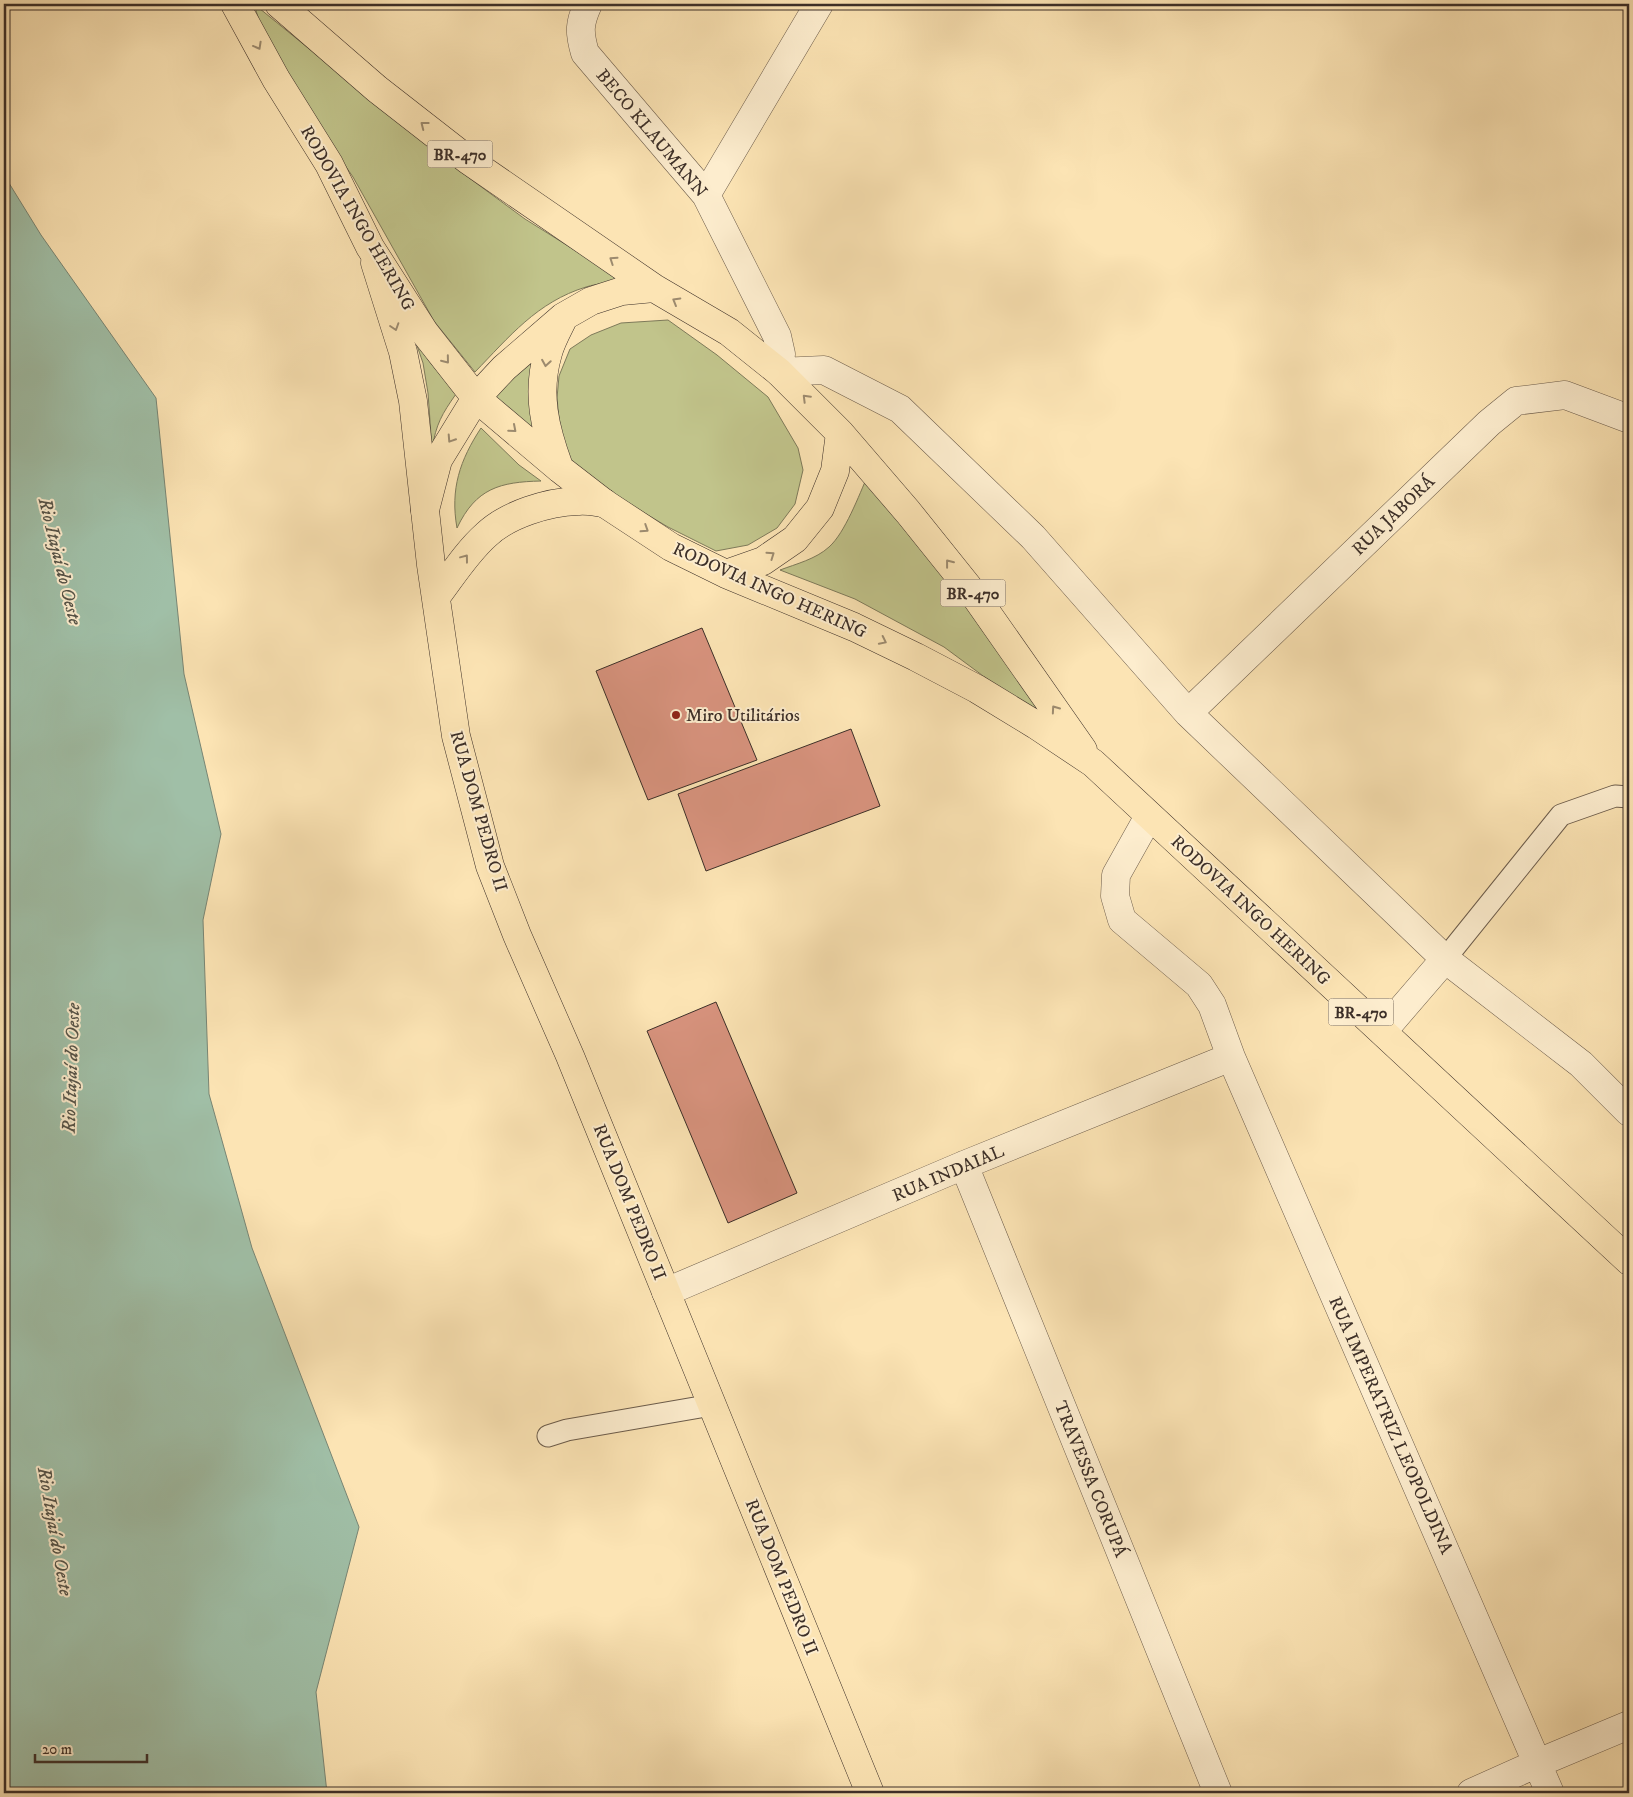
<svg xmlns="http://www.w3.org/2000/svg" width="1633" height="1797" font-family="'IM FELL DW Pica',serif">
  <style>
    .green { fill: #c1c48b; stroke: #7e7a5a }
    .water { fill: #a0bfa7; stroke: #788574 }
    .building { fill: #d8937e; stroke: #3c2f28 }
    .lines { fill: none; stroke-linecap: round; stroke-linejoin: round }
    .service-casing { stroke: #6c5c4b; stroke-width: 23 }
    .minor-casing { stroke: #6c5c4b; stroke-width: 29 }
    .primary-casing { stroke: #3c2f28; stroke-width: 29 }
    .trunk-casing { stroke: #3c2f28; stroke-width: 29 }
    .service { stroke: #fdedce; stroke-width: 21 }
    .minor { stroke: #fdedce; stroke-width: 28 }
    .primary { stroke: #fce4b4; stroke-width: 28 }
    .trunk { stroke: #fce4b4; stroke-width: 28 }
    .oneway { stroke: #9c8a6e }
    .poi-dot { fill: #8f2418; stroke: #fdedce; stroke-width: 2 }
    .labels { text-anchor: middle; stroke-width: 4; stroke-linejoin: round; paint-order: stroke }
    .shield { fill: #fdedce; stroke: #76685a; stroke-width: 1 }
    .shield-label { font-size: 16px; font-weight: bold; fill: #3c2f28 }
    .street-label { font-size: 18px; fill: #3c2f28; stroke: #fdedce }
    .poi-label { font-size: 18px; fill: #3c2f28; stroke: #fdedce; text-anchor: start }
    .water-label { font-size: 19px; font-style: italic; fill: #555348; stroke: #fdedce }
  </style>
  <rect width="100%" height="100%" fill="#fce4b4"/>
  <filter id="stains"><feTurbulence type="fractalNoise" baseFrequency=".004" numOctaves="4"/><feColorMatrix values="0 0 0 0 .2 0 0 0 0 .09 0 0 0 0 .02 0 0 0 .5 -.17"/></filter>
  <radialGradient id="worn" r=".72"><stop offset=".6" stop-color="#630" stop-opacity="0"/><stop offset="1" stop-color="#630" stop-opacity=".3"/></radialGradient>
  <path class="green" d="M 254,4 L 457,169 L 525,219 L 624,281 C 612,283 598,283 586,287 C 537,302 509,337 475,372 L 434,321 L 353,177 L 270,56 Z
    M 668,320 L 717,355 L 768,397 L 798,448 L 803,470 L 795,504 L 777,528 L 748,545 L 716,551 L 668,527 L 616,496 L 569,461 L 560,429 L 557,398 L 559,376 L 570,349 L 591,335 L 621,323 Z
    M 413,334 L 429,361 L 456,394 C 442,414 436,424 432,449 L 428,393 L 423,363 Z
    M 540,349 L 539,442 L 491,398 Z
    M 481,428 L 519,465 L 541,481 C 500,482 476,488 457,528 C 450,489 460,460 481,428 Z
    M 868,475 L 1067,738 L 944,647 L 855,599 L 780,570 C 796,564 816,559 829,547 C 845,533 859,495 868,475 Z"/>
  <path class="water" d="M 4,175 L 41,235 L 156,398 L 184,674 L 221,834 L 203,920 L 209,1094 L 252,1248 L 359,1527 L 316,1692 L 327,1793 L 4,1793 Z"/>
  <path class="building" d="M 702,628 L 757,760 L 648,800 L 596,671 Z
    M 851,729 L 880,806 L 706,871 L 678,794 Z
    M 716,1002 L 797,1193 L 728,1223 L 647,1031 Z"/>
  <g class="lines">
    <defs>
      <path id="service" d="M 1445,959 L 1561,815 L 1615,796 L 1629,797
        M 548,1436 L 567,1430 L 712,1405"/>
      <path id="minor" d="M 588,4 C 579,24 579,32 585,53 L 706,195 L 777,336 L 781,354 L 779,372 L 824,370 L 900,409 L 1033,537 L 1188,713 L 1445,959 L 1581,1064 L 1629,1112
        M 706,195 L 819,4
        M 1188,713 L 1489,423 L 1516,401 L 1565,395 L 1629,419
        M 1149,816 L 1116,875 L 1115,896 L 1122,920 L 1199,985 L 1212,1005 L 1231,1057 L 1550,1793
        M 1383,1031 L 1445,959
        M 964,1165 L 1218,1793
        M 666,1292 L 964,1165 L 1231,1057
        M 1471,1793 L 1538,1763 L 1629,1725"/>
      <path id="primary" d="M 375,263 L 403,352 L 413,401 L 431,565 L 456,736 L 490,866 L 517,935 L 570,1056 L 870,1793
        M 436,597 C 452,576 466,553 486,535 C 508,514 548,502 578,501 C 586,500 596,502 604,503"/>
      <path id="trunk" d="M 235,4 L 276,79 L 329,164 L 370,247 L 425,333 L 476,398 L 560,469 L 604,503 L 671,547 L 726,574 L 854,627 L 916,657 L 977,689 L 1036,725 L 1093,763 L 1629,1261
        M 279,4 L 377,89 L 468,160 L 654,288 L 729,332 L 779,372 L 840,433 L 908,512 L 973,593 L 1083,750
        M 559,467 C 545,429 536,394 548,353 C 551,342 557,331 562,321
        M 425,510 L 438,460 L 476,398 L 504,368 L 563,317 L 591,301 L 622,291 L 654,288
        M 726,574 L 763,561 L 795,539 L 820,508 L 835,471 L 840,433"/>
    </defs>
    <use href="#service" class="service-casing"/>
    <use href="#minor" class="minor-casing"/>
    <use href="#primary" class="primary-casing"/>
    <use href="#trunk" class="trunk-casing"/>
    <use href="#service" class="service"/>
    <use href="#minor" class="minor"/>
    <use href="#primary" class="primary"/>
    <use href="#trunk" class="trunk"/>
  </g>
  <defs><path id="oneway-chevron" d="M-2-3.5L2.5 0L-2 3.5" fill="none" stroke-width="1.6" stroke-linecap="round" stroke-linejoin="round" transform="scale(1.25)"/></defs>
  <g class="oneway">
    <use href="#oneway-chevron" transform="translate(258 46) rotate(61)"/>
    <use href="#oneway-chevron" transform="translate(424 125) rotate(-142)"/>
    <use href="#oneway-chevron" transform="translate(613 260) rotate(-146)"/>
    <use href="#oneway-chevron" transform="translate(676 301) rotate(-150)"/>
    <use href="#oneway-chevron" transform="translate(395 327) rotate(72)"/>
    <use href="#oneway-chevron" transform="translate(446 360) rotate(51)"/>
    <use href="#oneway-chevron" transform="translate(546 363) rotate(99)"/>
    <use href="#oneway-chevron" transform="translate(806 398) rotate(-135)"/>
    <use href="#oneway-chevron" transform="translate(513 429) rotate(41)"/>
    <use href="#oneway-chevron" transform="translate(451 439) rotate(123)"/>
    <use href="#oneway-chevron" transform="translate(645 529) rotate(33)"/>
    <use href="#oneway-chevron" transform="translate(771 555) rotate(-35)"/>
    <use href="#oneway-chevron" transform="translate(465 558) rotate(-53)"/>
    <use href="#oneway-chevron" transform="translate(949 563) rotate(-128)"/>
    <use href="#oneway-chevron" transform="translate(883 641) rotate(26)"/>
    <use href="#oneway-chevron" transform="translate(1055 709) rotate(-125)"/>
  </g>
  <circle class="poi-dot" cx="676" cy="715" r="5"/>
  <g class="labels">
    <g class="shield">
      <rect x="427.5" y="140.5" width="65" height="27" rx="4"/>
      <rect x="940.5" y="579.5" width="65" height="27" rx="4"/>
      <rect x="1328.5" y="998.5" width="65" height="27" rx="4"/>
    </g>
    <g class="shield-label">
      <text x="460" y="160">BR-470</text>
      <text x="973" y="599">BR-470</text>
      <text x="1361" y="1018">BR-470</text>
    </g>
    <g class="street-label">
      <text transform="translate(652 133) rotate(50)" y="6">BECO KLAUMANN</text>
      <text transform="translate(358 218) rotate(60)" y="6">RODOVIA INGO HERING</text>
      <text transform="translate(1393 515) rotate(-44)" y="6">RUA JABORÁ</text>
      <text transform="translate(770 590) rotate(24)" y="6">RODOVIA INGO HERING</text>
      <text transform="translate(479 811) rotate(74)" y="6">RUA DOM PEDRO II</text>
      <text transform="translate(1251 910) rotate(43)" y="6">RODOVIA INGO HERING</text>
      <text transform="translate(948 1173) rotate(-23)" y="6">RUA INDAIAL</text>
      <text transform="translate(630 1202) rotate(68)" y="6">RUA DOM PEDRO II</text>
      <text transform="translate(1391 1425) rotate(66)" y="6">RUA IMPERATRIZ LEOPOLDINA</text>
      <text transform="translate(1091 1479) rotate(68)" y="6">TRAVESSA CORUPÁ</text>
      <text transform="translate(782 1577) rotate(68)" y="6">RUA DOM PEDRO II</text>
    </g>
    <g class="poi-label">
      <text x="686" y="721">Miro Utilitários</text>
    </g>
    <g class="water-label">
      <text transform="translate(61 561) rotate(76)" y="7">Rio Itajaí do Oeste</text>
      <text transform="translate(70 1068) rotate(-88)" y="7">Rio Itajaí do Oeste</text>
      <text transform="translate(56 1531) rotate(80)" y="7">Rio Itajaí do Oeste</text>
    </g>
  </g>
  <rect width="1633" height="1797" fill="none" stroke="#fce4b4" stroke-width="20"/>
  <rect x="5" y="5" width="1623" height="1787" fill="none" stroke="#3c2f28" stroke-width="2.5"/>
  <rect x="10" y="10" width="1613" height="1777" fill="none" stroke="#3c2f28"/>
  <path d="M35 1754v8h112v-8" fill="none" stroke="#3c2f28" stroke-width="2.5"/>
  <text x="42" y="1754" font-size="15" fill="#3c2f28" stroke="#fdedce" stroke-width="4" paint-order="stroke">20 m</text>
  <rect width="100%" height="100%" filter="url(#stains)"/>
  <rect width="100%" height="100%" fill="url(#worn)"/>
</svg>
